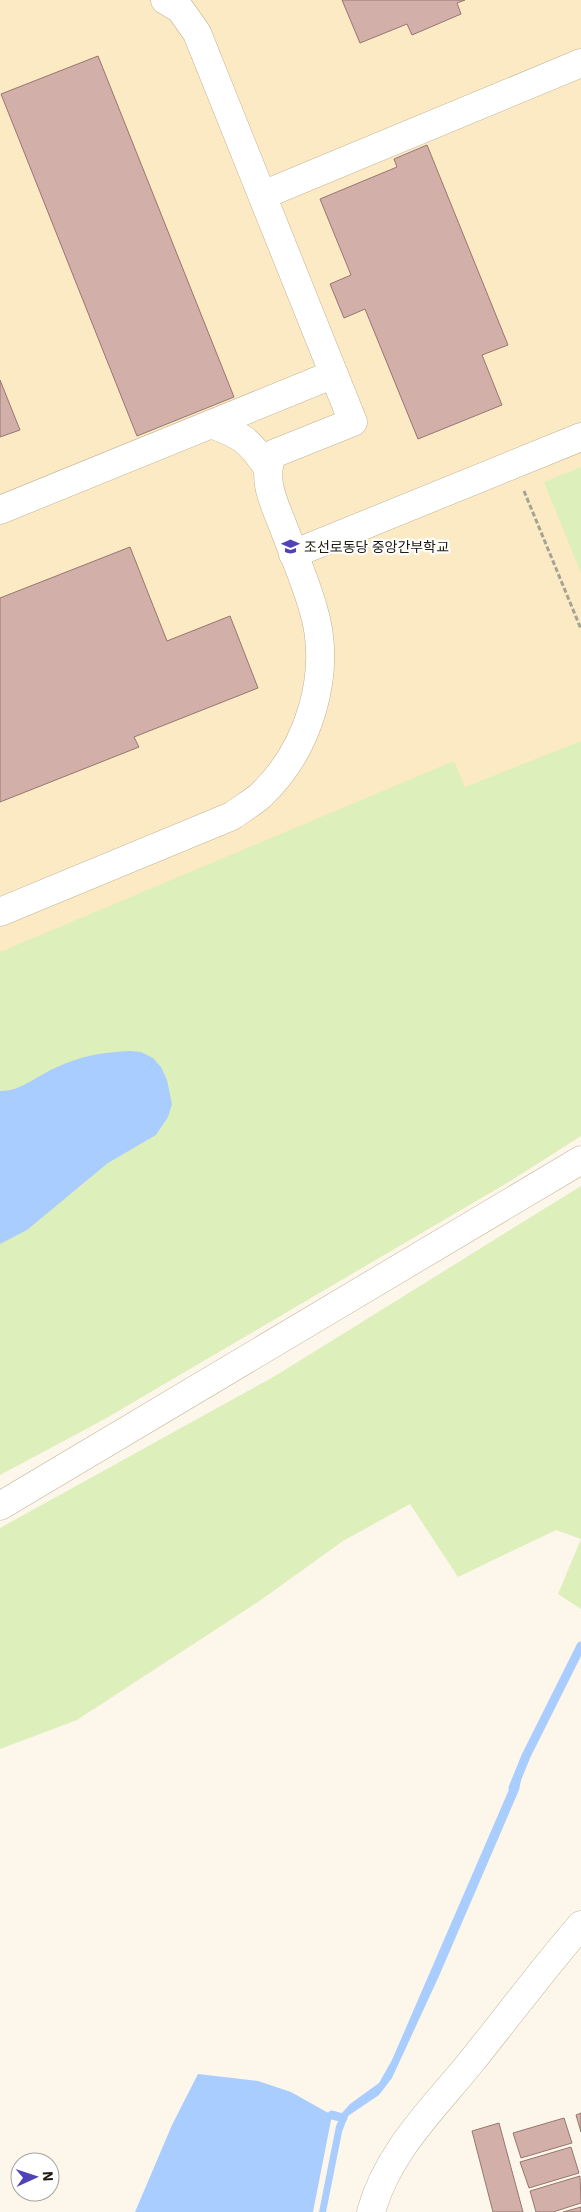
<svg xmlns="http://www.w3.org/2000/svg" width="581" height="2212" font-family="'IBM Plex Sans','Noto Sans KR',sans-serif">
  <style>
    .built { fill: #fbeac4 }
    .green { fill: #ddefba }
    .water { fill: #a8cdfe }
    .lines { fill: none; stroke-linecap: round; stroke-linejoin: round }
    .stream { stroke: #a8cdfe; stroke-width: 9 }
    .building { fill: #d2afa8; stroke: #977670 }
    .minor-casing { stroke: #c1b497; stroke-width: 29 }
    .path { stroke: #a7a296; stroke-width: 3; stroke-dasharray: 5 2.5; stroke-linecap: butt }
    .minor { stroke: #fff; stroke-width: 28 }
    .labels { text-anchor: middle; stroke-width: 4.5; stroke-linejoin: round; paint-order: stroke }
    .poi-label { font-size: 14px; fill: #1f1b10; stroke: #fff; text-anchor: start }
  </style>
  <rect width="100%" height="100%" fill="#fdf7eb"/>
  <path class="built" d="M 0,0 L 581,0 L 581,1095 L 0,1364 Z"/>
  <path class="green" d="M 581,467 L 581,573 L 544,482 Z
    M 581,741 L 581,1136 L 512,1180 L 103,1420 L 0,1475 L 0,1244 L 80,1187 L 108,1163 L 156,1135 L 167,1080 L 153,1058 L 56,1067 L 21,1087 L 0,1091 L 0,952 L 454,761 L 465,787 Z
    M 581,1186 L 581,1539 L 556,1530 L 458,1577 L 410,1504 L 343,1541 L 258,1602 L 77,1720 L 0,1749 L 0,1528 L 275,1376 Z
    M 581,1539 L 581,1609 L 558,1594 Z"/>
  <path class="water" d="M 130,1051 L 141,1052 L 153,1058 L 161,1067 L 167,1080 L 172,1104 L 168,1117 L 156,1135 L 108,1163 L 27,1230 L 0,1244 L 0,1091 C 22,1091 38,1075 57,1067 C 81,1056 104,1052 130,1051 Z
    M 514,1778 L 521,1780 L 519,1790 L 439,1976 L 392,2078 L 379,2095 L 348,2116 L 342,2132 L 326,2212 L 319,2212 L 336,2126 L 342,2113 L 350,2104 L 379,2083 L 392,2060 Z
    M 198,2074 L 258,2081 L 291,2092 L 332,2115 L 313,2212 L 135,2212 L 172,2125 Z"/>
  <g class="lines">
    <path class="stream" d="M 513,1788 L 526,1756 L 581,1646
      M 332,2115 L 343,2118"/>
  </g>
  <path class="building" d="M 342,0 L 465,0 L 457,3 L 461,14 L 412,35 L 407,24 L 360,43 Z
    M 98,56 L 234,397 L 137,436 L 1,94 Z
    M 427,145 L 508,345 L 482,355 L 502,405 L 418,439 L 365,309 L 344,318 L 330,284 L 351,275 L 320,199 L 397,167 L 394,159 Z
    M 0,380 L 20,430 L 0,437 Z
    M 130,547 L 167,641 L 230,616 L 258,688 L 134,737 L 139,747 L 0,802 L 0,598 Z
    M 581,2113 L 581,2132 L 576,2115 Z
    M 564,2118 L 572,2143 L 521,2158 L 513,2133 Z
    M 499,2123 L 523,2212 L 493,2212 L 472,2131 Z
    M 571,2147 L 579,2173 L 529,2188 L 520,2162 Z
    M 580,2176 L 581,2203 L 553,2212 L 536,2212 L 530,2191 Z
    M 581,2207 L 581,2212 L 563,2212 Z"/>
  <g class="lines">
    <defs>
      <path id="minor" d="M 263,195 L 581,63
        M 211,424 C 241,435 249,440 267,467
        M 0,510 L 334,374
        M 293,554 L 581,437
        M 0,912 L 232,816 C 241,809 252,803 260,796 C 309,750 333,673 313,608 C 305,580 293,553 283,526 C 274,503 261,478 273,454 L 353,422 L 197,33 L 180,9 L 165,0
        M 0,1506 L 581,1160
        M 371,2212 C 388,2151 433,2109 471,2062 C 508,2016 543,1969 581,1925"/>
    </defs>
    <use href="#minor" class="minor-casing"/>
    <path class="path" d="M 524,491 L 581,629"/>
    <use href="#minor" class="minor"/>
  </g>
  <defs>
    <symbol id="university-bare" viewBox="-9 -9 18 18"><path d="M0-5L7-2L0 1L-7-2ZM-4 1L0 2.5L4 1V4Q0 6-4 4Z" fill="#5042b9" stroke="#fff" stroke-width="2.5" paint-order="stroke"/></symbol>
  </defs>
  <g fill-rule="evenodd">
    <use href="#university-bare" x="278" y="534" width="25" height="25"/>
  </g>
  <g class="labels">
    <g class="poi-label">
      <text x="304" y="552">조선로동당 중앙간부학교</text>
    </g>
  </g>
  <g transform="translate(35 2177) rotate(87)"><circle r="24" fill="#ffffff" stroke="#a5a49f"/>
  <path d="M0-4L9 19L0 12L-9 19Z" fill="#5042b9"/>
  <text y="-8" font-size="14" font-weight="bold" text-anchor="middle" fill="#1f1b10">N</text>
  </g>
</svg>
